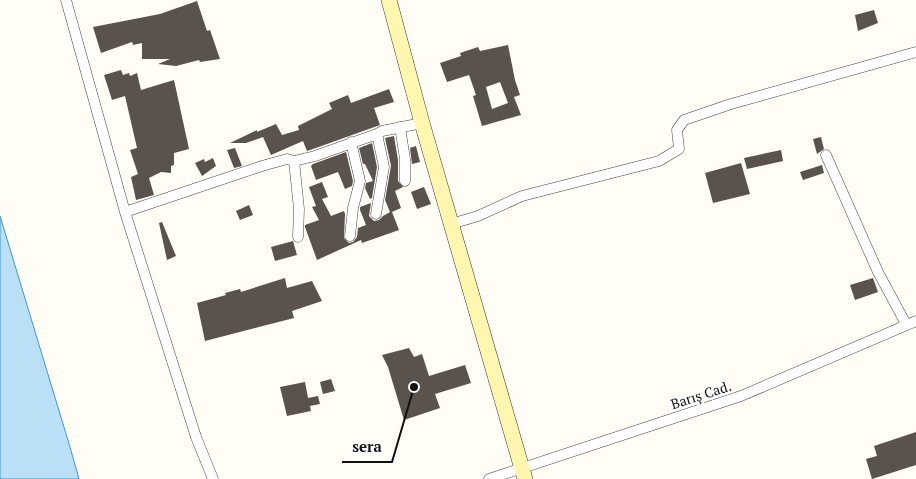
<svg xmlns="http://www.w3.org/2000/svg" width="916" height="479" font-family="'PT Serif',serif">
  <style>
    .water { fill: #b9e0f7; stroke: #3f96cf }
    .building { fill: #5a524d; fill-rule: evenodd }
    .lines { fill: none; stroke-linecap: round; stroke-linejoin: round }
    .street-casing { stroke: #444; stroke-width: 11 }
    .secondary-casing { stroke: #333; stroke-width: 16 }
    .street { stroke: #fff; stroke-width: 10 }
    .secondary { stroke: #fff6b0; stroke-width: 15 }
    .labels { text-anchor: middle; stroke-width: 5; stroke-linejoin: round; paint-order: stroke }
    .street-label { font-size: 14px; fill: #111; stroke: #fff }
    .leader { fill: none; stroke: #111; stroke-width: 2 }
    .callout-dot { fill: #111; stroke: #fff; stroke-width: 2 }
    .callout-label { font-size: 15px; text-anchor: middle; font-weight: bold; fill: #111; stroke: #fff; stroke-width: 5; stroke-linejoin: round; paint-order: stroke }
  </style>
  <rect width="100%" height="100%" fill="#fffdf5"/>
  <path class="water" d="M 0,216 L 70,447 L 79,479 L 0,479 Z"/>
  <path class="building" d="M 197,1 L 207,31 L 210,30 L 220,59 L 200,62 L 199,60 L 176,66 L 158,64 L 170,59 L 142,59 L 142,43 L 133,45 L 132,42 L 101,53 L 93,27 L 160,14 Z
    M 874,10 L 878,23 L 858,31 L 855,15 Z
    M 508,45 L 515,80 L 520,95 L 514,97 L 521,115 L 482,126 L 473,96 L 476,95 L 469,75 L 447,82 L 440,63 L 461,56 L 460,53 L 478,47 L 480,51 ZM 500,82 L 508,103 L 492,109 L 486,87 Z
    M 121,70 L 123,75 L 129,73 L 130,76 L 137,73 L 141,90 L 174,80 L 189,149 L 174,153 L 174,165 L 171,166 L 171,173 L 161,172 L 149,178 L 154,195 L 136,200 L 131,177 L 138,174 L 130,150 L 137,148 L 125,96 L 112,100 L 104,75 Z
    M 389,89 L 394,102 L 374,108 L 380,125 L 313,149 L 307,151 L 303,141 L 271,155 L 263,137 L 246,143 L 230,143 L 257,130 L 257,132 L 276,124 L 282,135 L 299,130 L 298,126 L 332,109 L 329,103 L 348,95 L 351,103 Z
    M 394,136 L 398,160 L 398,181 L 403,187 L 395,191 L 401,208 L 392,212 L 399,230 L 362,243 L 361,240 L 317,260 L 305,227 L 305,225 L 319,220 L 312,207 L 316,206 L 309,187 L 322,182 L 328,197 L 322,199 L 331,216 L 344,211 L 345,214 L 344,238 L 349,243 L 353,242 L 357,237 L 358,228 L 366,225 L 360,210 L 360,207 L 371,203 L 369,216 L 374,221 L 379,220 L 383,216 L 390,212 L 385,200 L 391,166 L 385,138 Z
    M 821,137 L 824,149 L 817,154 L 813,139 Z
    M 372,143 L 377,167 L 372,198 L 370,199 L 365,188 L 366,183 L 373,181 L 365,164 L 363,164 L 359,148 Z
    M 416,146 L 420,162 L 412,164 L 410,148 Z
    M 235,148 L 242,166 L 234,168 L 227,150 Z
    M 781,150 L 783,161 L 747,169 L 744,158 Z
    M 346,152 L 353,181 L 352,186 L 345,189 L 338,172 L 316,180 L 311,166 L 313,164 Z
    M 213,158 L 216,166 L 202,176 L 195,163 L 204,159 L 205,162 Z
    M 741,163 L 750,194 L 713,203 L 705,173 Z
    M 822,165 L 824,173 L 803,180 L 800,172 Z
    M 424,187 L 431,204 L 417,209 L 411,192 Z
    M 249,205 L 253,215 L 240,220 L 236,211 Z
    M 162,222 L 176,256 L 167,260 L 159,223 Z
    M 293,241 L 297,255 L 275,261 L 271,247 Z
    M 285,278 L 287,288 L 312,281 L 322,301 L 292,311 L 294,318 L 205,341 L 197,303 L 226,295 L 225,293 L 240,289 L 241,292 Z
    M 873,278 L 878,292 L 855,300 L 850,285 Z
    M 409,348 L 414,357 L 422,354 L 429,376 L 465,365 L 471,383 L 435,394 L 440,408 L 404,420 L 388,367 L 382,355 Z
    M 331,379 L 335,391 L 323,394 L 320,382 Z
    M 305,382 L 308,398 L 318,396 L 320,404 L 310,406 L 311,411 L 287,416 L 280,387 Z
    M 916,432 L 916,465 L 872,479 L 866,459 L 877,456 L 874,446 Z"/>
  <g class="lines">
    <defs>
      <path id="street" d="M 66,0 L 125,212 L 196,437 L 213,479
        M 400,127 L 405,159 L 405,181
        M 826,155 L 878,272 L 906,324
        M 294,161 L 299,209 L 298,237
        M 125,212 L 262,166 L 287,159 L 294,161 L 315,156 L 377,134 L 382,131 L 422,123
        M 376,214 L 384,167 L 377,134
        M 451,224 L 478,216 L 522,196 L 659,161 L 679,149 L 677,130 L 684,120 L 731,104 L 916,52
        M 350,236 L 353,208 L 360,181 L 351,142
        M 489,479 L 741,396 L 916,321"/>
      <path id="secondary" d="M 389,0 L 422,123 L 525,479"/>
    </defs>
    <use href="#street" class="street-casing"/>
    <use href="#secondary" class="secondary-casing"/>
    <use href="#street" class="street"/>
    <use href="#secondary" class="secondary"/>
  </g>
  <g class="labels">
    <g class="street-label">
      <text transform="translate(701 395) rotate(-18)" y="5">Barış Cad.</text>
    </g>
  </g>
  <path class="leader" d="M414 387L392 462H342"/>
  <circle class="callout-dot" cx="414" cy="387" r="5"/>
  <g class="callout-label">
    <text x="367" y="452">sera</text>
  </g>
</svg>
